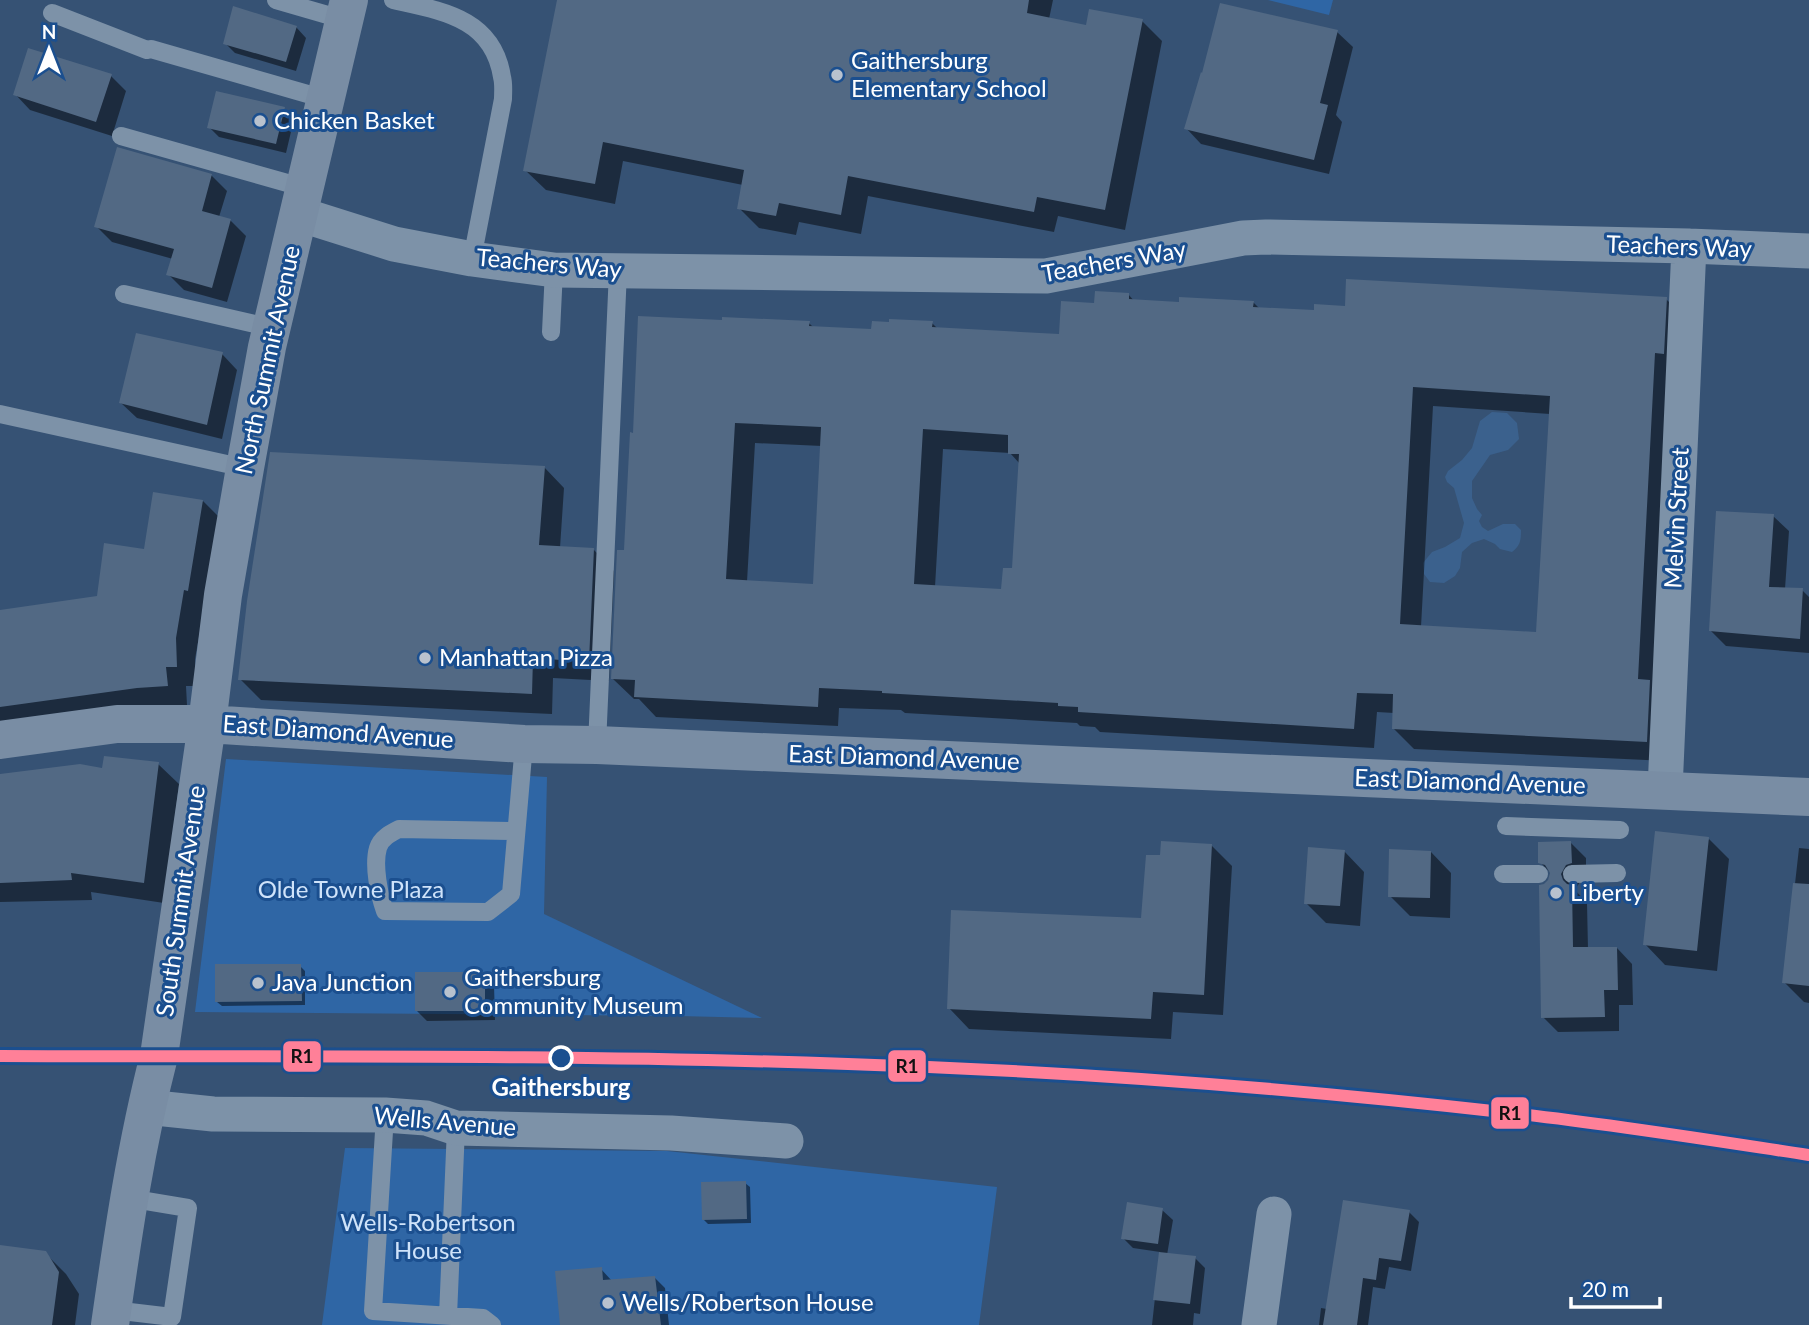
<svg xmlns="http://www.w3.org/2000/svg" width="1809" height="1325" font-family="Lato,sans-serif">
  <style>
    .green { fill: #2f66a5 }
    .water { fill: #3b618d }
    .shadow { fill: #0007; fill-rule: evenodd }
    .building { fill: #526984; fill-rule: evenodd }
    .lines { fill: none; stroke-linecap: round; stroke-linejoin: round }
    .lane { stroke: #7d92a8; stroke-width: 18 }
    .street { stroke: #7d92a8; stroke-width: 35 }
    .secondary { stroke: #798da4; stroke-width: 38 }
    .rail-1-casing { stroke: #1b4f8f; stroke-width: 18 }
    .rail-1 { stroke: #ff8098; stroke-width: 12 }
    .poi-dot { fill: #b9c2ce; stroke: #1b4f8f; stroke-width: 2.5 }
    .stop-dot { fill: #1b4f8f; stroke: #fff; stroke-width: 3.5 }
    .labels { text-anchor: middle; stroke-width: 6; stroke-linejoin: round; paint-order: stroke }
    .poi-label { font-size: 24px; fill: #fff; stroke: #1b4f8f; text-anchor: start }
    .street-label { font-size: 24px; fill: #fff; stroke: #1b4f8f }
    .park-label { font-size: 24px; fill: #cfe3fa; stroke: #1b4f8f }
    .stop-label { font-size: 24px; font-weight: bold; fill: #fff; stroke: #1b4f8f }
    .line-badge { stroke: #1b4f8f; stroke-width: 2.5 }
    .pale-badge-label { font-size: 19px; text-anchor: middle; font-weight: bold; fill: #111 }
  </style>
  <rect width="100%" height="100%" fill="#365274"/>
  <path class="green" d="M 1268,0 L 1333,0 L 1329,15 Z
    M 226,759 L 547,777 L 544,914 L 762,1018 L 678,1016 L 195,1012 Z
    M 345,1148 L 667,1151 L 997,1187 L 979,1325 L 322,1325 Z"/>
  <path class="water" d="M 1492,412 L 1507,413 L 1517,423 L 1519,439 L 1508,450 L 1490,455 L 1472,481 L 1472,498 L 1477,509 L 1482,515 L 1479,521 L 1482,527 L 1488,531 L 1503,524 L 1515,524 L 1521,530 C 1521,541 1520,546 1512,552 L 1500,549 L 1495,544 L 1484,539 L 1472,543 L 1462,552 L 1460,568 L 1455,576 L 1444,583 L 1430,582 L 1424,574 L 1423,563 L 1432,552 L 1445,547 L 1460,538 L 1464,523 L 1454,488 L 1447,482 L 1445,477 L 1448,471 L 1462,460 L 1472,448 L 1480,421 Z"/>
  <path class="shadow" d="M 559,0 L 1053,0 L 1049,19 L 1087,27 L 1142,21 L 1162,41 L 1125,230 L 1058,216 L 1054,232 L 868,196 L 861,234 L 799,222 L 796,235 L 759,228 L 739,208 L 743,185 L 623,161 L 615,204 L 546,190 L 525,170 Z
    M 296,27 L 306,38 L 296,71 L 235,53 L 225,43 Z
    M 1337,32 L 1353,47 L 1336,115 L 1342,122 L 1329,174 L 1201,144 L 1186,128 Z
    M 111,76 L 126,91 L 112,136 L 30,110 L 15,94 Z
    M 284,109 L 294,119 L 286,153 L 219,137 L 209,127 Z
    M 211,175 L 227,191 L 219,217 L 230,220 L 246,236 L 227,302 L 184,290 L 168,274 L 173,259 L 112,242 L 96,226 Z
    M 1128,294 L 1135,302 L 1181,304 L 1253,302 L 1260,309 L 1316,312 L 1347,307 L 1666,299 L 1686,319 L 1667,761 L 1414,749 L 1394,729 L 1394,713 L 1377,712 L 1374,748 L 1100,732 L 1095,727 L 1080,726 L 1077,723 L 905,713 L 901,710 L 839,708 L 838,726 L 656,717 L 639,699 L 634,699 L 613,679 L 625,552 L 809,323 L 814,328 L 873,331 L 932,323 L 938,329 L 1061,336 L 1096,305 ZM 1433,406 L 1550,414 L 1538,634 L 1421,627 ZM 755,443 L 822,446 L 815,586 L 747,582 ZM 943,449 L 1010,453 L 1020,464 L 1014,570 L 1003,591 L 935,587 Z
    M 222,354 L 237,370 L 222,439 L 137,418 L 121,403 Z
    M 544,467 L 564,488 L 560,548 L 594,550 L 614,571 L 609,681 L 553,678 L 552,714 L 261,700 L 240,679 Z
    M 203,501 L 223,521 L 204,609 L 195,659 L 196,686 L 186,686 L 187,705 L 0,729 L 0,612 L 99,598 L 145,551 Z
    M 1773,516 L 1789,531 L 1785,589 L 1802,590 L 1809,597 L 1809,653 L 1726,646 L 1711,631 Z
    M 158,764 L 179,784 L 164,903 L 91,892 L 92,900 L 0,902 L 0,775 L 104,770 Z
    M 1709,839 L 1729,859 L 1717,971 L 1665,965 L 1645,944 Z
    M 1571,843 L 1586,858 L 1586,878 L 1581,880 L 1575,890 L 1587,903 L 1588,949 L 1617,948 L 1632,964 L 1633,1005 L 1619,1005 L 1619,1031 L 1558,1032 L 1543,1017 L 1545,886 L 1552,874 L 1540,862 Z
    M 1211,845 L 1232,866 L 1223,1015 L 1173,1012 L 1171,1039 L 969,1029 L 949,1008 L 1143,920 L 1162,857 Z
    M 1799,848 L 1809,849 L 1809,1003 L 1804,1002 L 1784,982 Z
    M 1344,851 L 1364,872 L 1360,926 L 1326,923 L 1306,903 Z
    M 1431,852 L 1451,873 L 1450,918 L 1410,916 L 1390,896 Z
    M 300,966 L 305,971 L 305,1005 L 222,1006 L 217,1002 Z
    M 484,973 L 494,984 L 495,1020 L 427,1021 L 417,1011 Z
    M 745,1183 L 750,1187 L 751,1223 L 708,1224 L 704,1220 Z
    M 1162,1210 L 1173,1220 L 1167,1255 L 1195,1258 L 1205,1268 L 1200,1314 L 1194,1313 L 1193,1325 L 1152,1325 L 1160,1252 L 1133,1248 L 1123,1238 Z
    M 1409,1212 L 1419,1222 L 1411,1271 L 1389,1267 L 1385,1289 L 1373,1287 L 1368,1325 L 1319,1325 L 1321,1308 L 1327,1309 Z
    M 0,1246 L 45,1253 L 66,1274 L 79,1294 L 75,1325 L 0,1325 Z
    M 601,1269 L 612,1281 L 655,1278 L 665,1288 L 669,1325 L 561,1325 Z"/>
  <path class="building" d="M 557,0 L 1029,0 L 1027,13 L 1086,25 L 1089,9 L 1143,19 L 1105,210 L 1037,197 L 1034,212 L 848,176 L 841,215 L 779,203 L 776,216 L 737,209 L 744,170 L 603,142 L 595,184 L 523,171 Z
    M 1220,3 L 1338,30 L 1320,103 L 1328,105 L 1314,160 L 1184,129 L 1201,72 L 1202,73 Z
    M 233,6 L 297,26 L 286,62 L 223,44 Z
    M 28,48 L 112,74 L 96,122 L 13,95 Z
    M 216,91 L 285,107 L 276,144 L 207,128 Z
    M 117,147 L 212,174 L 202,211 L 231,219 L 212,288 L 166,275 L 174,249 L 94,227 Z
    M 1346,279 L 1667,297 L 1664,354 L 1655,353 L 1638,679 L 1650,680 L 1647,742 L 1392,729 L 1393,694 L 1357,693 L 1354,729 L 1078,712 L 1078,707 L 1058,706 L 1058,703 L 882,693 L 882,691 L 819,688 L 818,707 L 634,697 L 635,680 L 611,679 L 617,550 L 624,550 L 630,432 L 633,433 L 638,316 L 722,320 L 722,317 L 810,321 L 809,326 L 871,329 L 872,321 L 889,322 L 889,319 L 933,321 L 932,327 L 1059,334 L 1061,301 L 1094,303 L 1095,291 L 1129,293 L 1129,299 L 1179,302 L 1179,297 L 1254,301 L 1253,307 L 1314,310 L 1314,304 L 1345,306 ZM 1413,387 L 1550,396 L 1536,632 L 1400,624 ZM 735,423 L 821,427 L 813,584 L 726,579 ZM 923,429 L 1008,435 L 1008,454 L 1019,454 L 1012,568 L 1003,568 L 1001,589 L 914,584 Z
    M 136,333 L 223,352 L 207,425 L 119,403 Z
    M 270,452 L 545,466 L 539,545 L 594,548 L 589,662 L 533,658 L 532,694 L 238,680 L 247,601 Z
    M 153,492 L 203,500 L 188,591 L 184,590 L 176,638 L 177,667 L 166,667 L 168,686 L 137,688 L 0,707 L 0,610 L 97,596 L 104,543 L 144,549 Z
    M 1716,511 L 1774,514 L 1769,587 L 1803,588 L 1800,639 L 1709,631 Z
    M 104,756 L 159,762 L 144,883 L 71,873 L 72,880 L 0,883 L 0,774 L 80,764 L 102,768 Z
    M 1655,831 L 1709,837 L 1697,951 L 1643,945 Z
    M 1161,841 L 1212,844 L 1204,995 L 1153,992 L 1151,1019 L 947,1009 L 951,910 L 1141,918 L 1146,855 L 1160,855 Z
    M 1571,841 L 1572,863 L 1566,865 L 1561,874 L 1563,880 L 1567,884 L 1572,885 L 1573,947 L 1617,947 L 1618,990 L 1604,990 L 1605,1017 L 1541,1018 L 1539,885 L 1544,884 L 1548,880 L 1550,873 L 1545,865 L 1538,863 L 1538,842 Z
    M 1308,847 L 1345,850 L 1340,906 L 1304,904 Z
    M 1389,849 L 1431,851 L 1430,898 L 1388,897 Z
    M 1793,883 L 1809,884 L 1809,986 L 1782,983 Z
    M 215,964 L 301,964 L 302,1001 L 215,1002 Z
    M 415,972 L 485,972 L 485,1011 L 415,1011 Z
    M 746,1181 L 747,1219 L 702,1220 L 701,1182 Z
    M 1343,1200 L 1410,1210 L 1401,1261 L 1379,1258 L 1376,1280 L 1363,1278 L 1357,1325 L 1323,1325 Z
    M 1127,1202 L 1163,1208 L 1158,1244 L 1121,1239 Z
    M 0,1245 L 46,1251 L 59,1272 L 52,1325 L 0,1325 Z
    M 1159,1252 L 1196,1256 L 1190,1304 L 1153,1300 Z
    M 602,1267 L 603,1280 L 655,1276 L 661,1325 L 560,1325 L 555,1271 Z"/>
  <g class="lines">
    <path class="lane" d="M 276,0 L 345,20
      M 393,0 C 442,11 493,18 502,77 C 504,84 503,92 503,99 L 472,259
      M 52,13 L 147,50 L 151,49 L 325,99
      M 121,136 L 305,188
      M 124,294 L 272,328
      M 551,332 L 554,270
      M 0,414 L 245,468
      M 597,745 L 618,271
      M 1506,826 L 1620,830
      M 516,831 L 399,829 C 391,833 381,838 378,848 C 373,865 379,895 385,911 L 488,912 L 511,894 L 524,744
      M 1503,874 L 1539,874
      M 1572,874 L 1617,873
      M 385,1115 L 373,1311 L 483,1318 L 492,1325
      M 113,1310 L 172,1317 L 188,1208 L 128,1198
      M 448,1316 L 456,1128"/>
    <path class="street" d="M 299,214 L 394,244 L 472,259 L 554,270 L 1046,276 L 1243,238 L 1266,237 L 1689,246 L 1809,251
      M 1665,790 L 1689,246
      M 146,1107 L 213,1114 L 385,1115 L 426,1118 L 456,1128 L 671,1133 L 786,1141
      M 1259,1325 L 1274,1214"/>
    <path class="secondary" d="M 0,740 L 117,724 L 207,724 L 524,744 L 597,745 L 1809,797
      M 110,1325 C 123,1234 136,1145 159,1056 L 207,724 L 223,595 L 245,468 L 267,347 L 349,0"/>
    <defs>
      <path id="rail-1" d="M 0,1056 C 282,1057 565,1054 848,1064 C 1069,1071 1291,1088 1511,1113 C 1611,1124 1710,1140 1809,1155"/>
    </defs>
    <use href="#rail-1" class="rail-1-casing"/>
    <use href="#rail-1" class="rail-1"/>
  </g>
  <g class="poi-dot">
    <circle cx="837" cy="75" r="7"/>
    <circle cx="260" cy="121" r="7"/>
    <circle cx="425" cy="658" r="7"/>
    <circle cx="1556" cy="893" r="7"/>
    <circle cx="258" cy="983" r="7"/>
    <circle cx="450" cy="992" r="7"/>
    <circle cx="608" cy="1303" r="7"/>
  </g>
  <circle class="stop-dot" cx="561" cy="1058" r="11"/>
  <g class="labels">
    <g class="poi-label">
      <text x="851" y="69">Gaithersburg<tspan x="851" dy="28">Elementary School</tspan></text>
      <text x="274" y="129">Chicken Basket</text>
      <text x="439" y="666">Manhattan Pizza</text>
      <text x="1570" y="901">Liberty</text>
      <text x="464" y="986">Gaithersburg<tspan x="464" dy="28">Community Museum</tspan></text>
      <text x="272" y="991">Java Junction</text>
      <text x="622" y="1311">Wells/Robertson House</text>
    </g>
    <g class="street-label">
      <text transform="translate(1679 247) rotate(2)" y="8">Teachers Way</text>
      <text transform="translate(1114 262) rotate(-10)" y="8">Teachers Way</text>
      <text transform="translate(549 264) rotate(5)" y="8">Teachers Way</text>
      <text transform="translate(268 360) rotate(-78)" y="8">North Summit Avenue</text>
      <text transform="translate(1677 518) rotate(-87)" y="8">Melvin Street</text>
      <text transform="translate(338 732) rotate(4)" y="8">East Diamond Avenue</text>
      <text transform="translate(904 758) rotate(2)" y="8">East Diamond Avenue</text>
      <text transform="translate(1470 782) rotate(2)" y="8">East Diamond Avenue</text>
      <text transform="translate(181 901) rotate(-82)" y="8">South Summit Avenue</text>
      <text transform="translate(445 1122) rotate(5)" y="8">Wells Avenue</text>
    </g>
    <g class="park-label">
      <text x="351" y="898">Olde Towne Plaza</text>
      <text x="428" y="1231">Wells-Robertson<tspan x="428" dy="28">House</tspan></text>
    </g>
    <g class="stop-label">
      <text x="561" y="1096">Gaithersburg</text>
    </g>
  </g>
  <g class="line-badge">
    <rect x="282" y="1040" width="40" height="33" rx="7" fill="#ff8098"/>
    <rect x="887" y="1049" width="40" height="34" rx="7" fill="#ff8098"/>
    <rect x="1490" y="1096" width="40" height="34" rx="7" fill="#ff8098"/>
  </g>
  <g class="pale-badge-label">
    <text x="302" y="1063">R1</text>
    <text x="907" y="1073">R1</text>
    <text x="1510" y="1120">R1</text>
  </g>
  <g transform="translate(49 49)" stroke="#1b4f8f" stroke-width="5" paint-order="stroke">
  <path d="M0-5L12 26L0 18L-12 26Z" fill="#ffffff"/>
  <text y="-10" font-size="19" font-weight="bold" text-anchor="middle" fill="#ffffff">N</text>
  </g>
  <path d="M1571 1297v10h89v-10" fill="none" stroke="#ffffff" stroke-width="3.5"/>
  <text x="1582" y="1297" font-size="21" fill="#ffffff" stroke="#1b4f8f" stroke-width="5" paint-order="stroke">20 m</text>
</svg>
